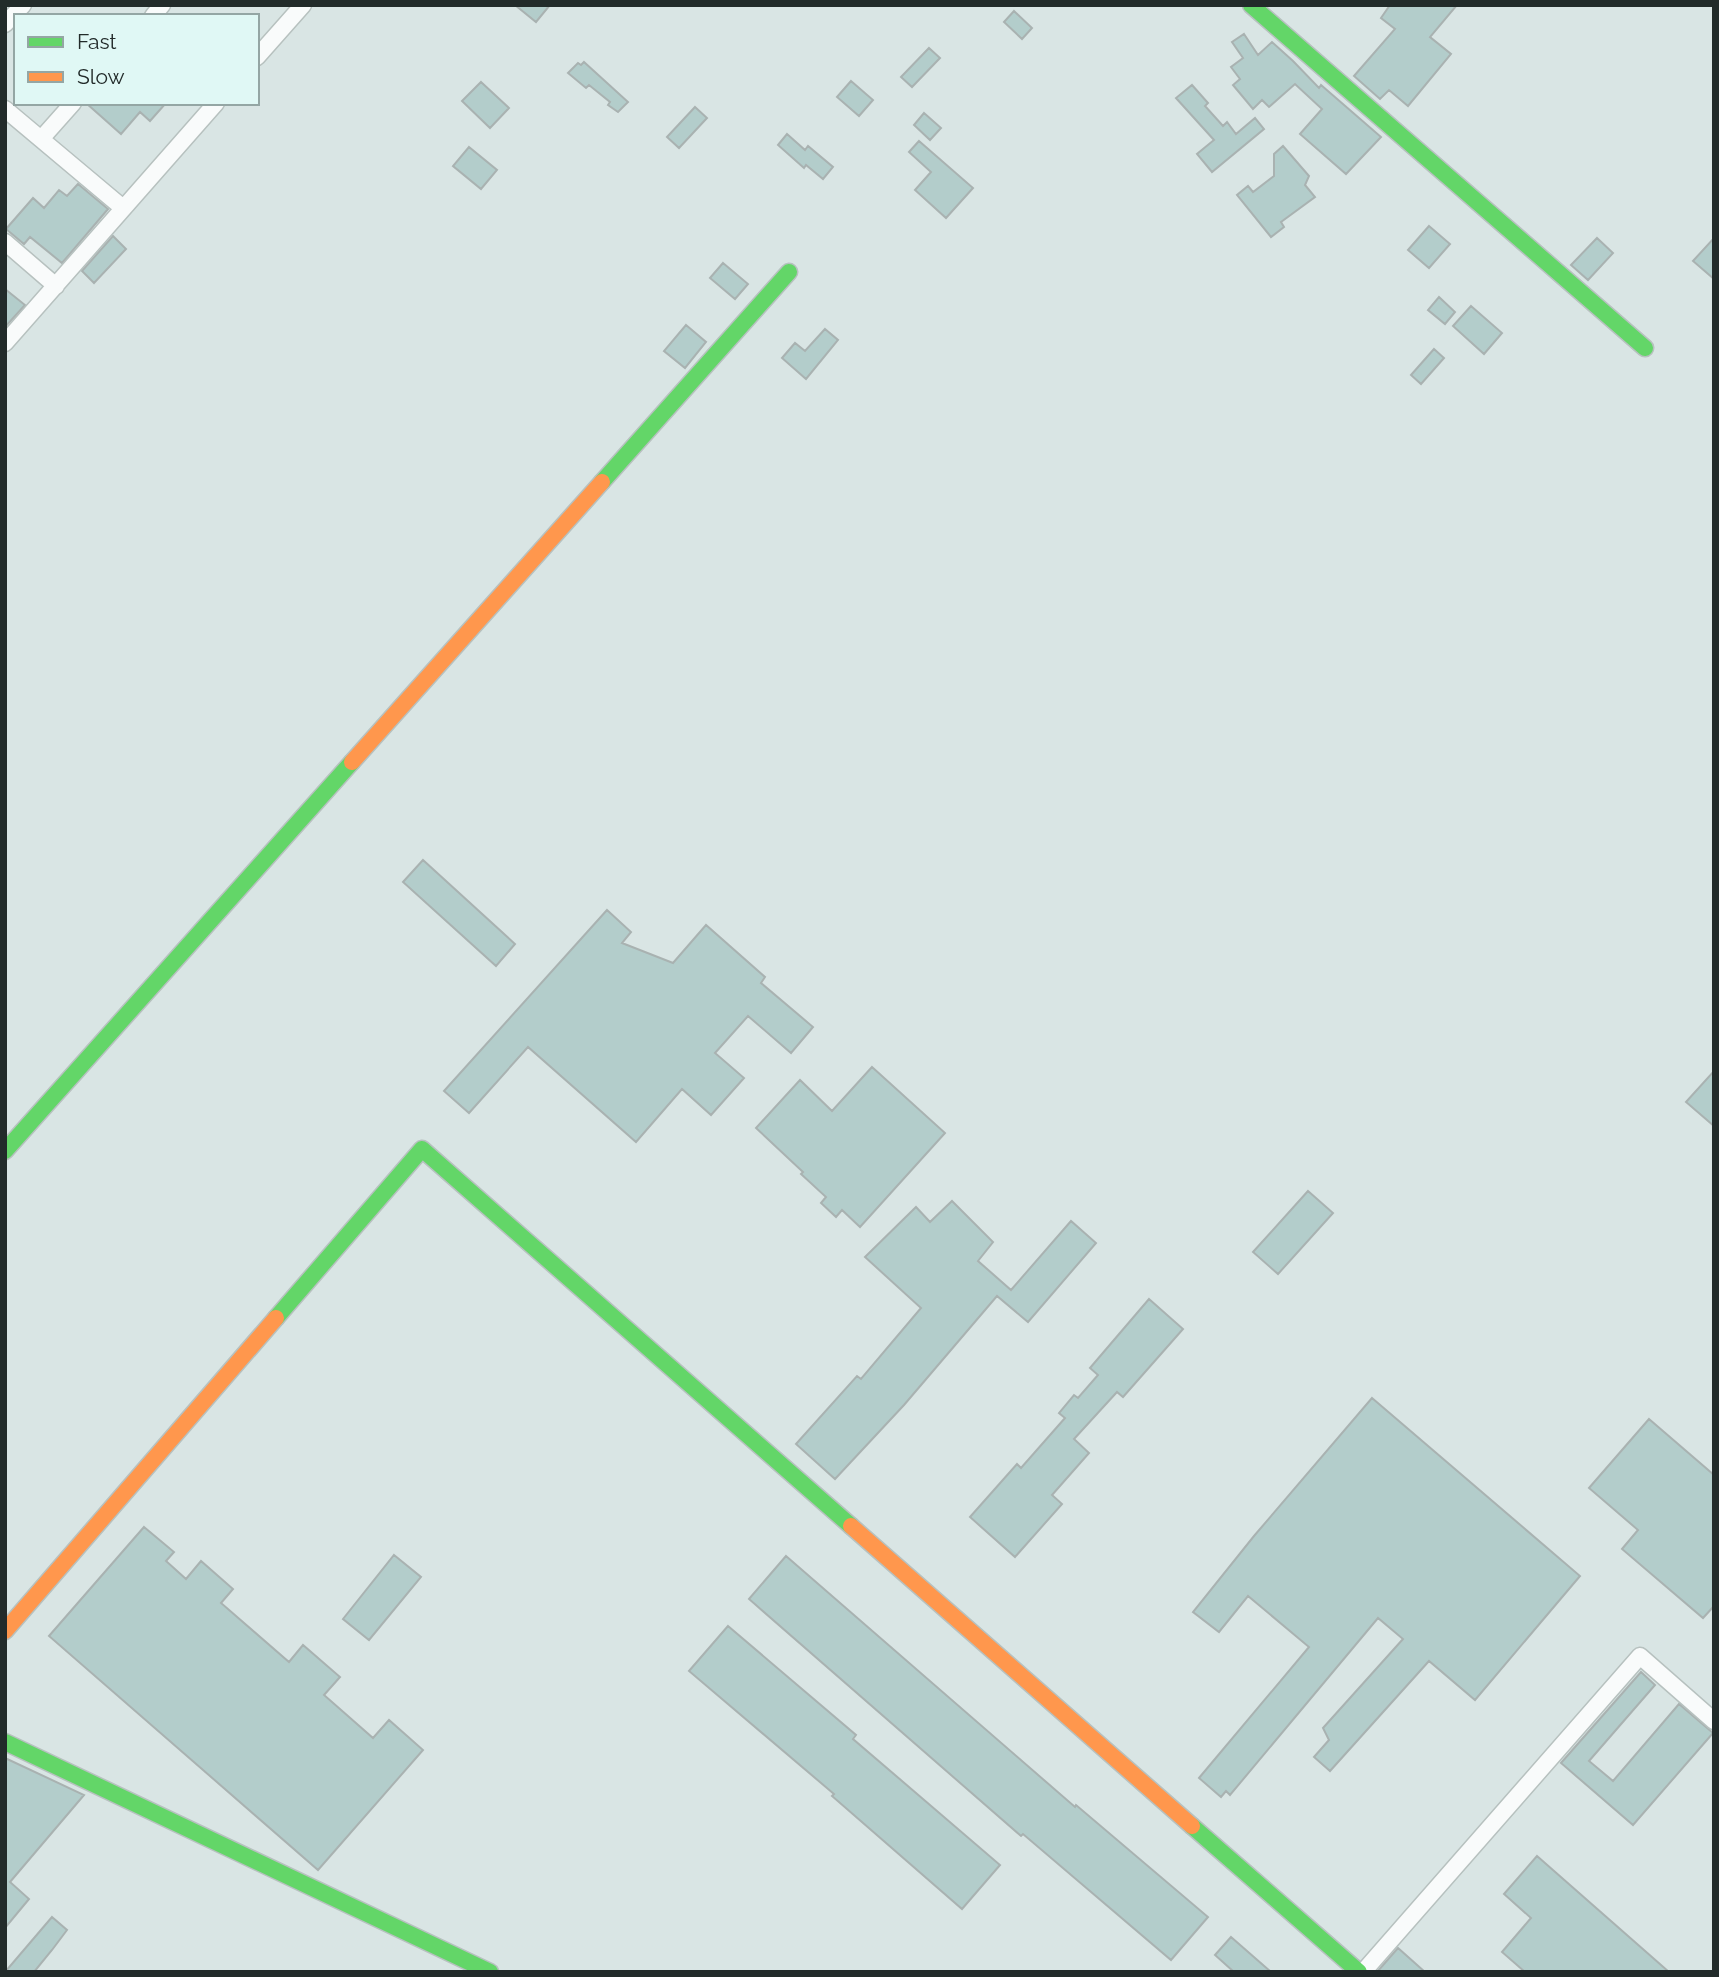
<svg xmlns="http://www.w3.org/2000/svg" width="1719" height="1977" font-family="Raleway,sans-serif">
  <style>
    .building { fill: #b3cdcb; stroke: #a9b2b1; stroke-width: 2 }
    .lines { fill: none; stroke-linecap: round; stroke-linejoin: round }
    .street-casing { stroke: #b7c1bf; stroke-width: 19 }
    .fast-casing { stroke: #b7c1bf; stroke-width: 19 }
    .slow-casing { stroke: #b7c1bf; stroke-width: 19 }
    .street { stroke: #f9fbfb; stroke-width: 16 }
    .fast { stroke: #63d668; stroke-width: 16 }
    .slow { stroke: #ff974d; stroke-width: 16 }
  </style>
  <rect width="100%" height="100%" fill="#d9e5e4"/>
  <path class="building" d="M 515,5 L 550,5 L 536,22 Z
    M 1390,5 L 1457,5 L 1430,37 L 1451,54 L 1408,106 L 1389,90 L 1380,99 L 1354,76 L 1395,29 L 1381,18 Z
    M 1014,11 L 1032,28 L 1022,39 L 1004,22 Z
    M 1244,34 L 1258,55 L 1272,42 L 1293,61 L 1319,88 L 1321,85 L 1381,137 L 1346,174 L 1300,134 L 1322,109 L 1295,84 L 1269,107 L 1262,100 L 1253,109 L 1233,85 L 1240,79 L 1231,67 L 1243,58 L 1232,42 Z
    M 929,48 L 940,58 L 912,87 L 901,77 Z
    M 584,62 L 628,102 L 618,112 L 608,105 L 610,102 L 589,85 L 586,88 L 568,73 L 578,63 L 581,65 Z
    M 851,81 L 873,100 L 859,116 L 837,97 Z
    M 481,82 L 509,108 L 490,128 L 462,101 Z
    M 1192,85 L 1208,103 L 1205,106 L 1223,126 L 1227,122 L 1236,134 L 1255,118 L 1264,129 L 1212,172 L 1197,154 L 1214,140 L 1176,98 Z
    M 86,103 L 166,103 L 150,121 L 140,112 L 121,134 Z
    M 695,107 L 707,118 L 679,148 L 667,137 Z
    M 924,113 L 941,128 L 930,140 L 914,125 Z
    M 787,134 L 805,150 L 808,146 L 833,167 L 823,179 L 806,165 L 804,168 L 778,145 Z
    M 919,141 L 973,188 L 946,218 L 915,190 L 931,172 L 909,152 Z
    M 1283,146 L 1309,176 L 1305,185 L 1315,197 L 1281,222 L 1284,227 L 1271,237 L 1237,195 L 1248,186 L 1253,192 L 1274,176 L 1274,154 Z
    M 469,147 L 497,170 L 481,189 L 453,166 Z
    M 78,184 L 108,209 L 62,263 L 30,237 L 24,244 L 6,229 L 33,198 L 44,208 L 59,190 L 67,196 Z
    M 1429,226 L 1450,244 L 1429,268 L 1408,250 Z
    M 113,236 L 126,249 L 94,283 L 82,271 Z
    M 1597,238 L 1613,253 L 1588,280 L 1571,265 Z
    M 1714,238 L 1714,279 L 1693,261 Z
    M 723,263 L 748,284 L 735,299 L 710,278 Z
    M 5,289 L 25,305 L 5,327 Z
    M 1439,297 L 1455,312 L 1445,324 L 1428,310 Z
    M 1471,306 L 1502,333 L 1484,354 L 1453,326 Z
    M 686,325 L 706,342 L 685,368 L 664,351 Z
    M 825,329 L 838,340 L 806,379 L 782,358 L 795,343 L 805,351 Z
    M 1434,349 L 1444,358 L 1421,384 L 1411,375 Z
    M 423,860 L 515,944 L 496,966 L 403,882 Z
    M 607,910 L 631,932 L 622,943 L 673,963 L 706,925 L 765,977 L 761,983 L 813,1027 L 791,1053 L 748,1016 L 715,1053 L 744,1078 L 711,1115 L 682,1089 L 636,1142 L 528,1047 L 469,1113 L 444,1091 Z
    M 872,1067 L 945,1133 L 860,1227 L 842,1210 L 836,1217 L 821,1203 L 826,1197 L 801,1174 L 803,1172 L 756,1128 L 800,1080 L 832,1111 Z
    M 1714,1071 L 1714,1126 L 1686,1102 Z
    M 1308,1191 L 1333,1213 L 1278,1274 L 1253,1252 Z
    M 952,1201 L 993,1242 L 978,1261 L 1011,1290 L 1071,1221 L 1096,1243 L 1028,1322 L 997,1296 L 904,1405 L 835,1479 L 796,1444 L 857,1376 L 861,1379 L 921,1308 L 865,1257 L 916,1207 L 930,1222 Z
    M 1149,1299 L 1183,1329 L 1123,1397 L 1117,1392 L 1074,1439 L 1089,1453 L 1052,1495 L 1062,1504 L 1015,1557 L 970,1517 L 1017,1464 L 1021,1468 L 1065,1418 L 1059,1413 L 1074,1395 L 1078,1398 L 1098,1375 L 1090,1368 Z
    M 1372,1398 L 1580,1576 L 1475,1700 L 1429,1661 L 1330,1771 L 1314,1757 L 1329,1740 L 1323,1728 L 1403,1639 L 1378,1618 L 1230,1795 L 1226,1791 L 1221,1797 L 1199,1778 L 1309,1647 L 1248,1596 L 1219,1632 L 1193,1612 L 1254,1536 Z
    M 1649,1419 L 1714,1475 L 1714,1606 L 1703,1618 L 1622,1549 L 1638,1530 L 1589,1488 Z
    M 144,1527 L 174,1552 L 166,1561 L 186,1579 L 201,1561 L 233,1589 L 221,1603 L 289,1662 L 303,1645 L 340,1677 L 324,1695 L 373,1738 L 389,1720 L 423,1750 L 318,1870 L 49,1636 Z
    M 394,1555 L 421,1577 L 369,1640 L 343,1619 Z
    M 786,1556 L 1075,1807 L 1076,1805 L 1208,1917 L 1171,1960 L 1023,1834 L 1021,1836 L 749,1599 Z
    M 728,1626 L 856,1735 L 853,1739 L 1000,1865 L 962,1909 L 832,1796 L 834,1794 L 689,1671 Z
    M 1641,1672 L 1655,1685 L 1589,1761 L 1613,1781 L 1679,1704 L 1713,1733 L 1633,1825 L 1561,1763 Z
    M 5,1758 L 84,1795 L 10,1882 L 29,1899 L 5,1928 Z
    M 1537,1856 L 1669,1972 L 1525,1972 L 1502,1952 L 1531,1918 L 1504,1894 Z
    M 52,1917 L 67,1930 L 52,1950 L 34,1972 L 5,1972 Z
    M 1231,1937 L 1271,1972 L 1234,1972 L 1215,1955 Z
    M 1398,1948 L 1425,1972 L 1377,1972 Z"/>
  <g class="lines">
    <defs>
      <path id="street" d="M 153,16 L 162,5
        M 5,24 L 23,5
        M 257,57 L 303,5
        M 5,109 L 123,208
        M 41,139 L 73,103
        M 5,242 L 56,286
        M 5,343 L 216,103
        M 1363,1972 L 1640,1656 L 1714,1721"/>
      <path id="fast" d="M 1251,5 L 1645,348
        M 602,482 L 789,272
        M 5,1151 L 352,762
        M 276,1318 L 422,1149 L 851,1526
        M 5,1742 L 490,1972
        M 1192,1826 L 1359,1972"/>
      <path id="slow" d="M 352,762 L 602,482
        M 851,1526 L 1192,1826
        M 5,1631 L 276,1318"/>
    </defs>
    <use href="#street" class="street-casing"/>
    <use href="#fast" class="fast-casing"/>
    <use href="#slow" class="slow-casing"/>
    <use href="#street" class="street"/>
    <use href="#fast" class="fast"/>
    <use href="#slow" class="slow"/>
  </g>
  <rect width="1719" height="1977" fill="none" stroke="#222b2a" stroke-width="14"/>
  <rect x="14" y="14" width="245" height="91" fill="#e0f8f5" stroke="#94a6a4" stroke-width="2"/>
  <rect x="28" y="37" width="35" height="10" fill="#63d668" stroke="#94a6a4" stroke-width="2"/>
  <text x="77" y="49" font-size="21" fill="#222b2a">Fast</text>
  <rect x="28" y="72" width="35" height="10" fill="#ff974d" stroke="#94a6a4" stroke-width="2"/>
  <text x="77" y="84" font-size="21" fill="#222b2a">Slow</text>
</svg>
